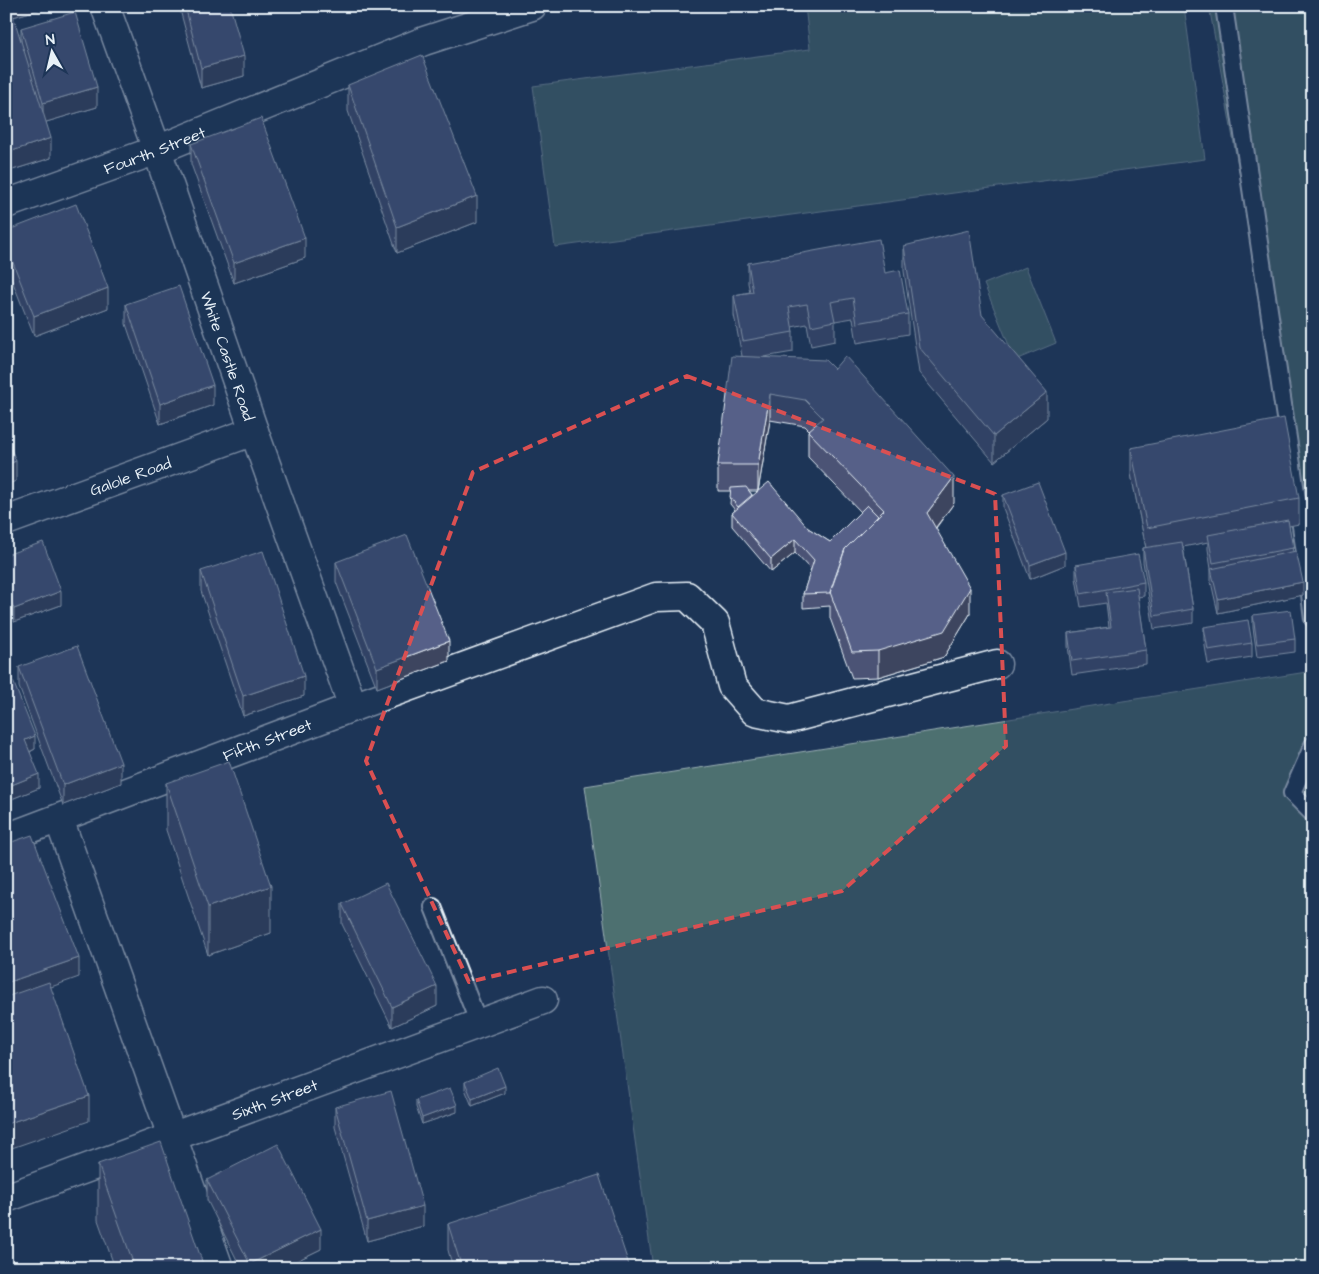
<svg xmlns="http://www.w3.org/2000/svg" width="1319" height="1274" font-family="'Architects Daughter',sans-serif">
  <style>
    .green { fill: #4e6f70; stroke: #9bb0b4 }
    .lines { fill: none; stroke-linecap: round; stroke-linejoin: round }
    .service-casing { stroke: #e8f1f8; stroke-width: 20 }
    .minor-casing { stroke: #e8f1f8; stroke-width: 31 }
    .tertiary-casing { stroke: #e8f1f8; stroke-width: 31 }
    .service { stroke: #1d3557; stroke-width: 16 }
    .minor { stroke: #1d3557; stroke-width: 28 }
    .tertiary { stroke: #1d3557; stroke-width: 28 }
    .wall { fill: #4b5375; stroke: #e8f1f8; fill-rule: evenodd }
    .shaded-wall { fill: #3d445f; stroke: #e8f1f8 }
    .building { fill: #576188; stroke: #e8f1f8 }
    .marked { fill: none; stroke: #da5052; stroke-width: 4; stroke-dasharray: 10 6; stroke-linejoin: round }
    .labels { text-anchor: middle; stroke-width: 4; stroke-linejoin: round; paint-order: stroke }
    .street-label { font-size: 16px; fill: #e8f1f8; stroke: #1d3557 }
  </style>
  <rect width="100%" height="100%" fill="#1d3557"/>
  <filter id="ink" filterUnits="userSpaceOnUse"><feTurbulence type="fractalNoise" baseFrequency=".02" numOctaves="2"/><feDisplacementMap in="SourceGraphic" scale="10" xChannelSelector="R" yChannelSelector="G"/><feConvolveMatrix kernelMatrix="1 2 1 2 8 2 1 2 1" color-interpolation-filters="sRGB"/></filter>
  <g filter="url(#ink)">
    <path class="green" d="M 805,6 L 1184,6 L 1205,159 L 555,247 L 533,86 L 810,49 Z
      M 1209,6 L 1313,6 L 1313,577 L 1299,524 L 1147,554 L 1131,474 L 1288,442 Z
      M 1026,267 L 1056,343 L 1015,360 L 984,284 Z
      M 1313,671 L 1313,1268 L 653,1268 L 585,786 Z"/>
    <g class="lines">
      <defs>
        <path id="service" d="M 1224,6 L 1305,553 L 1313,619
          M 1313,745 L 1292,793 L 1313,814
          M 433,907 L 479,1024"/>
        <g id="minor">
          <path id="s1" d="M 6,204 L 157,150 L 424,41 L 532,6"/>
          <path id="s2" d="M 6,521 L 254,431"/>
          <path d="M 59,819 L 219,1268"/>
          <path id="s3" d="M 6,838 L 353,707 L 656,597 L 687,596 L 715,623 L 732,686 L 755,712 L 789,719 L 997,664"/>
          <path id="s4" d="M 6,1198 L 543,1000"/>
        </g>
        <g id="tertiary">
          <path id="s5" d="M 105,6 L 157,150 L 254,431 L 353,707"/>
        </g>
      </defs>
      <use href="#service" class="service-casing"/>
      <use href="#minor" class="minor-casing"/>
      <use href="#tertiary" class="tertiary-casing"/>
      <use href="#service" class="service"/>
      <use href="#minor" class="minor"/>
      <use href="#tertiary" class="tertiary"/>
    </g>
    <path class="wall" d="M 6,6 L 51,6 L 13,17 L 21,43 L 21,28 L 97,107 L 46,122 L 51,158 L 6,172 Z
      M 179,6 L 230,6 L 244,76 L 201,88 Z
      M 348,85 L 477,222 L 397,253 L 348,111 Z
      M 191,144 L 305,258 L 234,283 L 191,164 Z
      M 6,231 L 108,308 L 34,336 L 6,265 Z
      M 904,246 L 982,315 L 1047,418 L 994,462 L 919,373 L 904,271 Z
      M 748,263 L 885,273 L 908,314 L 908,334 L 857,343 L 853,318 L 835,321 L 835,341 L 811,346 L 807,324 L 792,327 L 793,332 L 793,352 L 764,357 L 954,503 L 936,528 L 970,614 L 944,657 L 878,677 L 852,678 L 830,618 L 830,606 L 803,608 L 803,594 L 811,570 L 795,553 L 771,572 L 732,526 L 732,513 L 735,510 L 730,504 L 731,491 L 718,491 L 718,465 L 742,356 L 734,315 L 734,295 L 750,292 L 748,283 ZM 770,420 L 805,426 L 809,430 L 808,431 L 808,457 L 861,512 L 830,542 L 808,528 L 752,495 L 749,491 L 758,491 Z
      M 126,304 L 213,405 L 160,424 L 126,324 Z
      M 1131,448 L 1299,498 L 1299,524 L 1289,526 L 1293,552 L 1303,595 L 1218,613 L 1211,582 L 1211,569 L 1208,549 L 1208,542 L 1183,547 L 1193,609 L 1193,623 L 1154,629 L 1143,562 L 1143,548 L 1146,548 L 1131,474 Z
      M 1003,495 L 1065,565 L 1030,579 L 1003,508 Z
      M 6,555 L 61,605 L 14,622 L 6,602 Z
      M 336,562 L 449,661 L 377,688 L 336,582 Z
      M 1076,565 L 1144,582 L 1144,596 L 1138,597 L 1146,650 L 1146,664 L 1072,675 L 1068,646 L 1068,633 L 1109,627 L 1106,603 L 1081,607 L 1076,578 Z
      M 201,571 L 304,696 L 243,716 L 201,591 Z
      M 6,613 L 12,681 L 35,749 L 30,752 L 39,788 L 9,800 L 6,793 Z
      M 1253,615 L 1295,639 L 1295,652 L 1257,657 L 1253,628 Z
      M 1204,627 L 1252,643 L 1252,657 L 1208,664 L 1204,640 Z
      M 19,667 L 121,783 L 63,805 L 19,687 Z
      M 166,783 L 271,933 L 208,955 L 166,830 Z
      M 342,904 L 437,1006 L 392,1027 L 342,924 Z
      M 465,1082 L 505,1093 L 472,1106 L 465,1089 Z
      M 416,1100 L 457,1112 L 422,1124 L 416,1107 Z
      M 335,1107 L 423,1226 L 367,1241 L 335,1127 Z
      M 98,1164 L 203,1268 L 115,1268 L 98,1220 Z
      M 207,1180 L 321,1249 L 282,1268 L 241,1268 L 207,1200 Z
      M 448,1224 L 630,1268 L 453,1268 L 448,1250 Z"/>
    <path class="shaded-wall" d="M 6,6 L 51,6 L 6,19 Z
      M 244,56 L 244,76 L 201,88 L 201,68 Z
      M 97,87 L 97,107 L 43,123 L 43,103 Z
      M 51,138 L 51,158 L 6,172 L 6,153 Z
      M 477,196 L 477,222 L 397,253 L 397,227 Z
      M 305,238 L 305,258 L 234,283 L 234,263 Z
      M 108,288 L 108,308 L 34,336 L 34,316 Z
      M 213,385 L 213,405 L 160,424 L 160,404 Z
      M 1047,392 L 1047,418 L 994,462 L 994,436 Z
      M 770,394 L 770,420 L 758,491 L 758,465 Z
      M 16,461 L 16,481 L 6,485 L 6,465 Z
      M 954,477 L 954,503 L 927,539 L 927,513 Z
      M 795,539 L 795,553 L 771,572 L 771,559 Z
      M 1065,552 L 1065,565 L 1030,579 L 1030,565 Z
      M 1303,582 L 1303,595 L 1218,613 L 1218,599 Z
      M 970,588 L 970,614 L 944,657 L 878,677 L 878,651 Z
      M 61,591 L 61,605 L 14,622 L 14,609 Z
      M 12,629 L 12,686 L 6,688 L 6,631 Z
      M 449,641 L 449,661 L 377,688 L 377,668 Z
      M 304,676 L 304,696 L 243,716 L 243,696 Z
      M 35,736 L 35,749 L 25,754 L 25,740 Z
      M 121,763 L 121,783 L 63,805 L 63,785 Z
      M 39,774 L 39,788 L 9,800 L 9,786 Z
      M 271,886 L 271,933 L 208,955 L 208,907 Z
      M 79,958 L 79,977 L 6,1003 L 6,983 Z
      M 437,986 L 437,1006 L 392,1027 L 392,1007 Z
      M 505,1086 L 505,1093 L 472,1106 L 472,1099 Z
      M 89,1096 L 89,1121 L 6,1150 L 6,1124 Z
      M 457,1105 L 457,1112 L 422,1124 L 422,1118 Z
      M 423,1206 L 423,1226 L 367,1241 L 367,1221 Z
      M 321,1229 L 321,1249 L 282,1268 L 250,1268 L 250,1264 Z
      M 203,1264 L 203,1268 L 191,1268 Z"/>
    <path class="building" d="M 185,6 L 230,6 L 244,56 L 201,68 Z
      M 12,12 L 51,138 L 6,153 L 6,14 Z
      M 75,12 L 97,87 L 43,103 L 21,28 Z
      M 422,55 L 477,196 L 397,227 L 348,85 Z
      M 261,118 L 305,238 L 234,263 L 191,144 Z
      M 76,204 L 108,288 L 34,316 L 6,245 L 6,231 Z
      M 969,230 L 982,315 L 1047,392 L 994,436 L 919,347 L 904,246 Z
      M 879,239 L 885,273 L 900,270 L 908,314 L 857,323 L 853,298 L 831,302 L 835,321 L 811,326 L 807,304 L 789,307 L 793,332 L 743,341 L 734,295 L 753,292 L 748,263 Z
      M 179,286 L 213,385 L 160,404 L 126,304 Z
      M 732,356 L 825,360 L 834,369 L 845,356 L 954,477 L 927,513 L 970,588 L 944,631 L 878,651 L 852,652 L 830,592 L 845,549 L 884,510 L 808,431 L 823,418 L 805,400 L 770,394 L 758,465 L 718,465 Z
      M 1284,418 L 1299,498 L 1147,528 L 1131,448 Z
      M 6,437 L 16,461 L 6,465 Z
      M 769,482 L 808,528 L 830,542 L 867,505 L 878,516 L 845,549 L 830,593 L 803,594 L 814,560 L 795,539 L 771,559 L 732,513 Z
      M 1038,482 L 1065,552 L 1030,565 L 1003,495 Z
      M 746,487 L 752,495 L 738,507 L 730,497 L 731,488 Z
      M 1288,520 L 1293,548 L 1213,563 L 1208,535 Z
      M 407,535 L 449,641 L 377,668 L 336,562 Z
      M 43,542 L 61,591 L 14,609 L 6,589 L 6,555 Z
      M 1182,542 L 1193,609 L 1154,616 L 1143,548 Z
      M 263,551 L 304,676 L 243,696 L 201,571 Z
      M 1296,551 L 1303,582 L 1218,599 L 1211,569 Z
      M 1138,554 L 1144,582 L 1081,594 L 1076,565 Z
      M 1137,588 L 1146,650 L 1072,661 L 1068,633 L 1111,627 L 1106,592 Z
      M 1291,610 L 1295,639 L 1257,644 L 1253,615 Z
      M 6,613 L 12,629 L 6,631 Z
      M 1248,620 L 1252,643 L 1208,650 L 1204,627 Z
      M 77,646 L 121,763 L 63,785 L 19,667 Z
      M 13,681 L 35,736 L 25,740 L 39,774 L 9,786 L 6,780 L 6,684 Z
      M 229,761 L 271,886 L 208,907 L 166,783 Z
      M 32,835 L 79,958 L 6,983 L 6,844 Z
      M 386,883 L 437,986 L 392,1007 L 342,904 Z
      M 49,982 L 89,1096 L 6,1124 L 6,997 Z
      M 498,1068 L 505,1086 L 472,1099 L 465,1082 Z
      M 450,1088 L 457,1105 L 422,1118 L 416,1100 Z
      M 391,1091 L 423,1206 L 367,1221 L 335,1107 Z
      M 161,1142 L 203,1264 L 191,1268 L 135,1268 L 98,1164 Z
      M 278,1144 L 321,1229 L 250,1264 L 207,1180 Z
      M 599,1175 L 630,1268 L 462,1268 L 448,1224 Z"/>
  </g>
  <path d="M0 0H1319V1274H0ZM 687,376 L 995,494 L 1006,746 L 842,891 L 469,982 L 366,761 L 473,472 Z" fill="#1d3557" fill-opacity=".55" fill-rule="evenodd"/>
  <path class="marked" d="M 687,376 L 995,494 L 1006,746 L 842,891 L 469,982 L 366,761 L 473,472 Z"/>
  <g class="labels">
    <g class="street-label">
      <text dy="6" stroke="none"><textPath href="#s1" startOffset="158">Fourth Street</textPath></text>
      <text dy="6" stroke="none"><textPath href="#s5" startOffset="371">White Castle Road</textPath></text>
      <text dy="6" stroke="none"><textPath href="#s2" startOffset="132">Galole Road</textPath></text>
      <text dy="6" stroke="none"><textPath href="#s3" startOffset="279">Fifth Street</textPath></text>
      <text dy="6" stroke="none"><textPath href="#s4" startOffset="286">Sixth Street</textPath></text>
    </g>
  </g>
  <rect width="1319" height="1274" fill="none" stroke="#1d3557" stroke-width="25"/>
  <rect x="12" y="12" width="1294" height="1249" fill="none" stroke="#e8f1f8" stroke-width="2" filter="url(#ink)"/>
  <g transform="translate(52 52) rotate(352)" stroke="#1d3557" stroke-width="4" paint-order="stroke">
  <path d="M0-4L9 19L0 12L-9 19Z" fill="#e8f1f8"/>
  <text y="-8" font-size="14" font-weight="bold" text-anchor="middle" fill="#e8f1f8">N</text>
  </g>
</svg>
